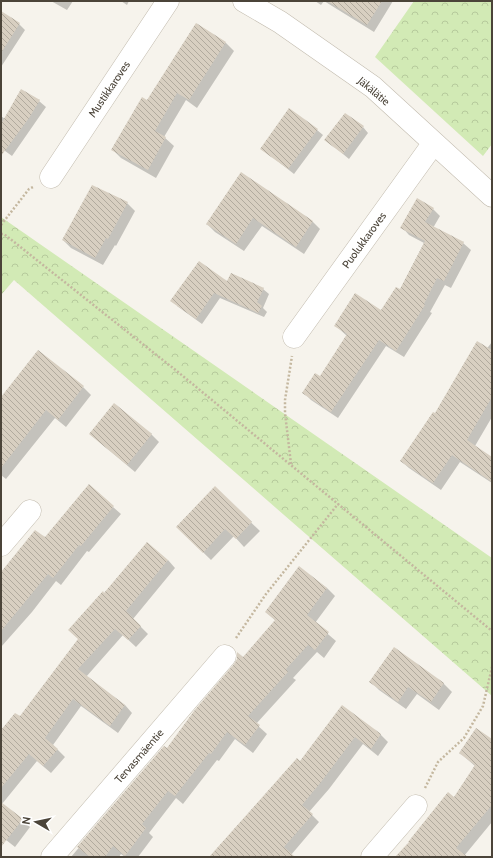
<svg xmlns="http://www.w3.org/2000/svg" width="493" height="858" font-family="Cabin,sans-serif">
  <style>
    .forest { fill: url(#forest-crowns) }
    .shadow { fill: #0003 }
    .building { fill: url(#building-back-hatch) }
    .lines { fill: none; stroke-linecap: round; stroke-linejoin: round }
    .minor-casing { stroke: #c2bbae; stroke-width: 23 }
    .path { stroke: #c4b79f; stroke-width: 2.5; stroke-dasharray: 2 2; stroke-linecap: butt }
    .minor { stroke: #fff; stroke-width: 22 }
    .labels { text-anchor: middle; stroke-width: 3; stroke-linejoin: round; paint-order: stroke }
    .street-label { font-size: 11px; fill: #4b4439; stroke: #fff }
  </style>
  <defs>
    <pattern id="forest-crowns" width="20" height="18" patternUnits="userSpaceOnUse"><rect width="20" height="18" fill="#d2eab5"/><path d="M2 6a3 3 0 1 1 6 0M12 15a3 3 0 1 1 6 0" fill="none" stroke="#b6ca9c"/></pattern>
    <pattern id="building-back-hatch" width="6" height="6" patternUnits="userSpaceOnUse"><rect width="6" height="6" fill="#d8cfc1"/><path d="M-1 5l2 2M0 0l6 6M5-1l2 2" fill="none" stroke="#b1aa9e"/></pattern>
  </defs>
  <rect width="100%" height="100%" fill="#f6f3ec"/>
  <path class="forest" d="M 414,1 L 492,1 L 492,144 L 483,156 L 375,57 Z
    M 1,217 L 492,558 L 492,696 L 14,280 L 1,295 Z"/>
  <path class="shadow" d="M 51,1 L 73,1 L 67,10 Z
    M 121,1 L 129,1 L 127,5 Z
    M 315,1 L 393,1 L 374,32 L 324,1 L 321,5 Z
    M 1,13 L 19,24 L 25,30 L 1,67 Z
    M 197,24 L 226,43 L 234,51 L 197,108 L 186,100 L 164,137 L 174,146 L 156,178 L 121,158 L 113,150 L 147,101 Z
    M 39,101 L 46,107 L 12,156 L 1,148 L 1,116 L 5,119 Z
    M 363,127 L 368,133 L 349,159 L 326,140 Z
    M 317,130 L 323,135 L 294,174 L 261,148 Z
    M 241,173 L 312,221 L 320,229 L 304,254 L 262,226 L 244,251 L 215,232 L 207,224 Z
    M 127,203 L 135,211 L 116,246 L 115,245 L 103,265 L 71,248 L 63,240 Z
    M 433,209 L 440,216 L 433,228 L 463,243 L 471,250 L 451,288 L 445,285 L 430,312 L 432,313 L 404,357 L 386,346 L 338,418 L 311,400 L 304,393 L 321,378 L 347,336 L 336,326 L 382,312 L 400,290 L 424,243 L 409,235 L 402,227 Z
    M 228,282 L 263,289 L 269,294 L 263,308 L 267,312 L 264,317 L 220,298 L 202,324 L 177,306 Z
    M 492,342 L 492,417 L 475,446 L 492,458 L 492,483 L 460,462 L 441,490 L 409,468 L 401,461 L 435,414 Z
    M 39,351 L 83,387 L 91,395 L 66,427 L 55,418 L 6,479 L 1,475 L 1,399 Z
    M 90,434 L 151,434 L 159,442 L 135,472 Z
    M 89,486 L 121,514 L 89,552 L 87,551 L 61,585 L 56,581 L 32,612 L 1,647 L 1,574 L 45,539 Z
    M 215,488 L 260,531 L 244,547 L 234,536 L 211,560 L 177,527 Z
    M 168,560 L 175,568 L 133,619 L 148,634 L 136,647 L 123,635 L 86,677 L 125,705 L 132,713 L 118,733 L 81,706 L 53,745 L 65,757 L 51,773 L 37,761 L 2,804 L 30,827 L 15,847 L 1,836 L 1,731 L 20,718 L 79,639 L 105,594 Z
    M 299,568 L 327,588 L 335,596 L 315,623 L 336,641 L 324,658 L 317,652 L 293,678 L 296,680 L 256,724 L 267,734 L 253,753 L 235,739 L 219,761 L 217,760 L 183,804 L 176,798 L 149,833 L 153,837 L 138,857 L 125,857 L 121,854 L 119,857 L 71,857 L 164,747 L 167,749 L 243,658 L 276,621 L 266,612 Z
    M 394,649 L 444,684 L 452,692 L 439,710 L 417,694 L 406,709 L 379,690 L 371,682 Z
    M 342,706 L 381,735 L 388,742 L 378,756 L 363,744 L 329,789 L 309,812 L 319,822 L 291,855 L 293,857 L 211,857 L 300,762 Z
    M 492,740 L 492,822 L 464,856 L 466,857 L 396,857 L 454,798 L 475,766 L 460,753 Z"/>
  <path class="building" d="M 327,1 L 382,1 L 367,25 Z
    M 1,11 L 20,23 L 1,53 Z
    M 196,23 L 226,42 L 189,100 L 177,93 L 155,131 L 166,137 L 148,170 L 111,150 L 142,97 L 147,100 Z
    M 21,89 L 40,100 L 29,118 L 1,156 L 1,124 Z
    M 289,108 L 318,129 L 288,169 L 260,149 Z
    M 345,113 L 364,126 L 343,154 L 324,140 Z
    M 241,172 L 313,221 L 296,247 L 253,218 L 236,244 L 206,224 Z
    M 92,185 L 128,202 L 108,239 L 106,238 L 95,258 L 62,240 Z
    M 417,198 L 434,208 L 425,222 L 464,242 L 444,281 L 437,278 L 424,304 L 425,305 L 396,351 L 379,340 L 331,412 L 302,393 L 315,373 L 320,376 L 347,334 L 334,326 L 355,293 L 381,310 L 396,287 L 400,289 L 425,241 L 400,228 Z
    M 199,261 L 227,281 L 231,273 L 264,288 L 257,302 L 262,306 L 258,313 L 214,293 L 196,319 L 170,301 Z
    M 477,341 L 492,350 L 492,397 L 467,440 L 492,457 L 492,482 L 452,455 L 433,483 L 400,461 L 433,412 L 435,413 Z
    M 38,350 L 84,386 L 58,420 L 46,410 L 1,468 L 1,397 Z
    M 114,403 L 152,434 L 127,465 L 89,434 Z
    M 89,484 L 114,506 L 81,546 L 79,545 L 53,578 L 48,574 L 1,631 L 1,572 L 35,530 L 45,537 Z
    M 215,486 L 252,522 L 236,539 L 225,529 L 203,553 L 176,527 Z
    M 147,542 L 168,560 L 126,611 L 141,626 L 128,640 L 115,629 L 78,669 L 125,705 L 110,726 L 73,699 L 45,738 L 58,749 L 43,766 L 29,754 L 1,788 L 1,730 L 15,713 L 20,716 L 78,639 L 68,630 L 103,591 L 104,593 Z
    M 299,566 L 327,588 L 307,615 L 329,632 L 315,650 L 308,645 L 286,669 L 288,672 L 248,716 L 260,725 L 245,745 L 227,732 L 211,754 L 209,753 L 175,796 L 168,791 L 142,824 L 146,828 L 125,856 L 113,846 L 105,857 L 90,857 L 77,847 L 164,746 L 167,748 L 194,711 L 234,664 L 237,659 L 237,652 L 243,657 L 275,620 L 265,612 Z
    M 394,647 L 444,683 L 431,702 L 408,687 L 398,702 L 369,682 Z
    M 342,705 L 381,734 L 371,749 L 355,737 L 321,782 L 302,805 L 313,814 L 284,847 L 295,857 L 209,857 L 297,758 L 300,761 Z
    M 476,728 L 492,739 L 492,805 L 456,848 L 468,857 L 395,857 L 409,842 L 408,842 L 448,792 L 454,797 L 475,765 L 459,753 Z
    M 1,802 L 23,819 L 1,847 Z"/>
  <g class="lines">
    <defs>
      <path id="minor" d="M 244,1 L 280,22 L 373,87 L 492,196
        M 51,177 L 168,1
        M 294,337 L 433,144
        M 1,545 L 30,511
        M 52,857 L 225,656
        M 372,857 L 416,806"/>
    </defs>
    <use href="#minor" class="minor-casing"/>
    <path class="path" d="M 1,225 L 29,189 L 33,187
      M 1,234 L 4,234 L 178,372 L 492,631
      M 291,464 L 285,413 L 285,400 L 292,356
      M 236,638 L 266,594 L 338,504
      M 425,788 L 438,762 L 464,738 L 483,706 L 492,667"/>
    <use href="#minor" class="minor"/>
  </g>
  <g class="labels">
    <g class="street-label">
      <text transform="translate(109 89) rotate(-56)" y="4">Mustikkaroves</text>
      <text transform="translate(374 91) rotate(40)" y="4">Jäkälätie</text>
      <text transform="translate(364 240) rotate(-54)" y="4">Puolukkaroves</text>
      <text transform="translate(139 756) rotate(-49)" y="4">Tervasmäentie</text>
    </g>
  </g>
  <rect width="493" height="858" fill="none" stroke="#4b4439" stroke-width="4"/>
  <g transform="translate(36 822) rotate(279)" stroke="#ffffff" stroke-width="3" paint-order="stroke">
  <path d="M0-3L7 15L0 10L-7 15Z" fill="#4b4439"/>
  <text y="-6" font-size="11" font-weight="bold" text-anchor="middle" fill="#4b4439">N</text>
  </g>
</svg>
